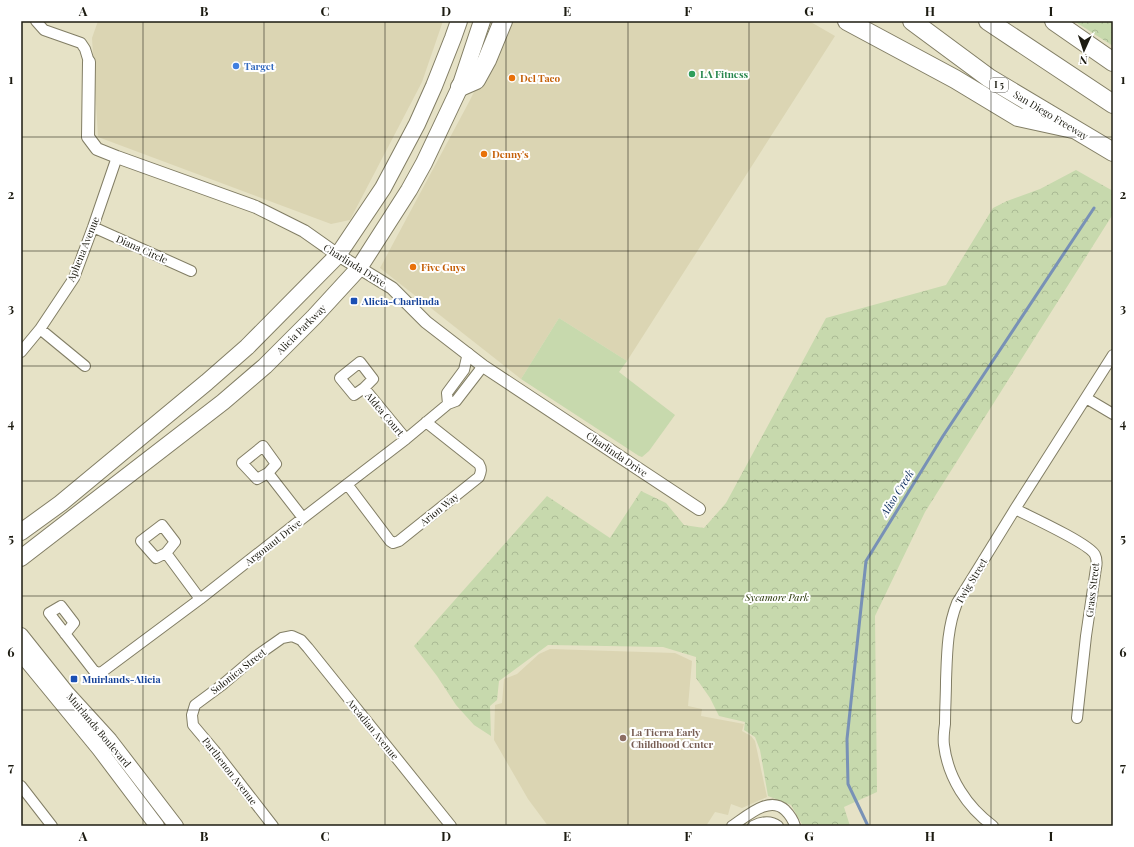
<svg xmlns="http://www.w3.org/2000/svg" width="1134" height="847" font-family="'Playfair Display',serif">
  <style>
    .built { fill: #dbd5b3 }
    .forest { fill: url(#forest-crowns) }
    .pitch { fill: #c7d9ad }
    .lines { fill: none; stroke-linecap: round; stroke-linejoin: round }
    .stream { stroke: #7891b6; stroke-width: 3 }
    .minor-casing { stroke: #827e65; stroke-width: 12 }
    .tertiary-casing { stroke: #827e65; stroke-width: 14 }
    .secondary-casing { stroke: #827e65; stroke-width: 16 }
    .primary-casing { stroke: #827e65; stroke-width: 18 }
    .motorway-casing { stroke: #827e65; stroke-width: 20 }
    .minor { stroke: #fff; stroke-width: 10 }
    .tertiary { stroke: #fff; stroke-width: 12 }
    .secondary { stroke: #fff; stroke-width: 14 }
    .primary { stroke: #fff; stroke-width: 16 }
    .motorway { stroke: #fff; stroke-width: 18 }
    .grid { fill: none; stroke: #1c1b11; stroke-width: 1; stroke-opacity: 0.55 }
    .shop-dot { fill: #3f7fe0; stroke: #fff; stroke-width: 1.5 }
    .leisure-dot { fill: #2e9e5b; stroke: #fff; stroke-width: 1.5 }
    .food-dot { fill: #e8710a; stroke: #fff; stroke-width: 1.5 }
    .transit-dot { fill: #1a4fb4; stroke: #fff; stroke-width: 1.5 }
    .education-dot { fill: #8d6e63; stroke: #fff; stroke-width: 1.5 }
    .labels { text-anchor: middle; stroke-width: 4; stroke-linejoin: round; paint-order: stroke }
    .shield { fill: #fff; stroke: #605f58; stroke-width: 1 }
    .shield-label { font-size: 9px; font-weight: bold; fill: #1c1b11 }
    .shop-label { font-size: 10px; font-weight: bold; fill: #366cbe; stroke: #fff; text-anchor: start }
    .leisure-label { font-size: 10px; font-weight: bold; fill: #27864d; stroke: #fff; text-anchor: start }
    .food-label { font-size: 10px; font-weight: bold; fill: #c56008; stroke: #fff; text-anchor: start }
    .street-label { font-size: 10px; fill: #1c1b11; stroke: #fff }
    .transit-label { font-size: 10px; font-weight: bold; fill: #164399; stroke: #fff; text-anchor: start }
    .park-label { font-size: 10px; font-style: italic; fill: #233200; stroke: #fff }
    .education-label { font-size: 10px; font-weight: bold; fill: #785e54; stroke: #fff; text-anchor: start }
    .water-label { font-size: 11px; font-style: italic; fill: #103261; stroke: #fff }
    .neatline { fill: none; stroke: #1c1b11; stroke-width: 1.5 }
    .grid-label { font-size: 13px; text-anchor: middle; font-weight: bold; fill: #1c1b11 }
  </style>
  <defs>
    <pattern id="forest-crowns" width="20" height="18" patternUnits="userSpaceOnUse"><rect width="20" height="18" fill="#c7d9ad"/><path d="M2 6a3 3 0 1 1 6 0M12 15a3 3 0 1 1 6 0" fill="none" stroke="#aaba94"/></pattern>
  </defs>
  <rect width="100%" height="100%" fill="#e6e2c6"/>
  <path class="built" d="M 98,21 L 443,21 L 422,82 L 350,220 L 331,224 L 98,137 L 92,38 Z
    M 509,21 L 809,21 L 835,36 L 627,361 L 559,318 L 521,379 L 380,268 L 469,102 Z
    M 550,649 L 675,653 L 692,661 L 688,706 L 702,709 L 701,716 L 744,724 L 742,731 L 751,736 L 755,741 L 767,797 L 742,808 L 731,804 L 728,815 L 715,812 L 706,826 L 548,826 L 528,799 L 494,740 L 495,705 L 502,703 L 504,679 L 517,674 L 539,654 Z"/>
  <path class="forest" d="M 1074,21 L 1113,21 L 1113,46 Z
    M 1076,170 L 1113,191 L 1113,214 L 925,512 L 875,616 L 877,792 L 844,807 L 850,826 L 803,826 L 791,805 L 768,796 L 760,750 L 755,737 L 744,730 L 745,722 L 719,716 L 710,698 L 696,678 L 696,657 L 663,647 L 548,645 L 499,681 L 497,700 L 490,706 L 491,736 L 474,725 L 456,705 L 437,676 L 414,646 L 547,496 L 610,538 L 641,491 L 666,503 L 684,525 L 704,528 L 726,503 L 826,318 L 946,285 L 993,208 L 1007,201 L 1040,189 Z"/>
  <path class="pitch" d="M 559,318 L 627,361 L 619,372 L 675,415 L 649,451 L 642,457 L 639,456 L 521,379 Z"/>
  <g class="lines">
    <path class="stream" d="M 868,826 L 848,784 L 847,739 L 866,561 L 943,436 L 1094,208"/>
    <defs>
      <path id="minor" d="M 36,21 L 44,30 L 81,43 L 85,49 L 89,62
        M 93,227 L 191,271
        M 40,329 L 85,366
        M 21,352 L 40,329 L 74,278 L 93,227 L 117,157
        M 360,362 L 373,379 L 364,388 L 354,395 L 340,378 Z
        M 364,388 L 406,439
        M 1086,398 L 1113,414
        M 448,404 L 447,393 L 464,370 L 468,353
        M 263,446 L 276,464 L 268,473 L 257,479 L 242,463 Z
        M 268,473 L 303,518
        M 347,484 L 390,541 L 393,543 L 399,541 L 479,477 C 481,472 482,469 479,464 L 426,422
        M 1015,509 C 1029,516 1090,544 1095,555 C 1097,559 1097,563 1096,568 L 1086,636 L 1077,718
        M 162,525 L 175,542 L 166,553 L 156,558 L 141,541 Z
        M 166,553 L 200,599
        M 65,634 L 74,623 L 61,606 L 49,613 L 94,671 L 97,673 L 102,672 L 200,599 L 303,518 L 406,439 L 448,404 L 456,401 L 483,366
        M 21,786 L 52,826
        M 273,826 L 214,750 L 193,725 L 192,715 L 195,705 L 222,685 L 255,657 L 282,638 L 292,636 L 301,640 L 308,648 L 451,826
        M 732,826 C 746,817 769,795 785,810 C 790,815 793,819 795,826
        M 753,826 C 761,822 770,820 778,826
        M 993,826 C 967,807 948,778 944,745 C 943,738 944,731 945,724 C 945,709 946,695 946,681 C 947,654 947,628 957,603 L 1015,509 L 1113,355"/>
      <path id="tertiary" d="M 89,62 L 88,137 L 97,149 L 117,157 L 256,207 L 304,231 L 338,255 L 392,288 L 426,322 L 483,366 L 699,509"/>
      <path id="secondary" d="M 21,635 L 68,694 L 110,740 L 176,826
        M 21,654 L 99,749 L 157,826"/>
      <path id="primary" d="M 21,532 L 61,503 L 207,382 L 247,347 L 338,255 L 383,188 L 417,124 L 434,86 L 453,38 L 459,21
        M 21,558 L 223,402 L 265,366 L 314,317 L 359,268 L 409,190 L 424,163 L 460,87 L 482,21"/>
      <path id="motorway" d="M 847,21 L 955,79 L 1018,117 L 1073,129
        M 912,21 L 989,78 L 1113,152
        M 988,21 L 1113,104
        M 1054,21 L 1113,62
        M 460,87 L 476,80 L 487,60 L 503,21"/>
    </defs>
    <use href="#minor" class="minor-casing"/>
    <use href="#tertiary" class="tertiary-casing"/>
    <use href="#secondary" class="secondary-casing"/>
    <use href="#primary" class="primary-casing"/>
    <use href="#motorway" class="motorway-casing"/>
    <use href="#minor" class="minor"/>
    <use href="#tertiary" class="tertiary"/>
    <use href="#secondary" class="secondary"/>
    <use href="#primary" class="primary"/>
    <use href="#motorway" class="motorway"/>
  </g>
  <path class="grid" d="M 143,21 L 143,826M 264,21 L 264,826M 385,21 L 385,826M 506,21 L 506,826M 628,21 L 628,826M 749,21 L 749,826M 870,21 L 870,826M 991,21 L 991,826M 21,137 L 1113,137M 21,251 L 1113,251M 21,366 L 1113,366M 21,481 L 1113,481M 21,596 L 1113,596M 21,710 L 1113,710"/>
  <circle class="shop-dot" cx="236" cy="66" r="4"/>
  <circle class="leisure-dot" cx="692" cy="74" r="4"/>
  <g class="food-dot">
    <circle cx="512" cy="78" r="4"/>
    <circle cx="484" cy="154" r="4"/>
    <circle cx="413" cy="267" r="4"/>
  </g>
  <g class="transit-dot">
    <rect x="350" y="297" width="8" height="8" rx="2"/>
    <rect x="70" y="675" width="8" height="8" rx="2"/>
  </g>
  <circle class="education-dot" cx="623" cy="738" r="4"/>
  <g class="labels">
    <rect class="shield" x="990" y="78" width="18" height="14" rx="3"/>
    <g class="shield-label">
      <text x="999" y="88">I 5</text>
    </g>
    <g class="shop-label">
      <text x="244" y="70">Target</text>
    </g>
    <g class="leisure-label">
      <text x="700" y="78">LA Fitness</text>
    </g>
    <g class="food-label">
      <text x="520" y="82">Del Taco</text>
      <text x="492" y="158">Denny's</text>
      <text x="421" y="271">Five Guys</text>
    </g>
    <g class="street-label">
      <text transform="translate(1051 115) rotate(31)" y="4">San Diego Freeway</text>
      <text transform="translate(83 249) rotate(-68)" y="4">Aphena Avenue</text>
      <text transform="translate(142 249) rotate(24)" y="4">Diana Circle</text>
      <text transform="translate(355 265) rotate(32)" y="4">Charlinda Drive</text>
      <text transform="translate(301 329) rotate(-45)" y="4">Alicia Parkway</text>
      <text transform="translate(385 414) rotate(50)" y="4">Aldea Court</text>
      <text transform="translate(617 454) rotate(34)" y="4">Charlinda Drive</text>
      <text transform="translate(439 509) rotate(-39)" y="4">Arion Way</text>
      <text transform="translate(273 542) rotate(-38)" y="4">Argonaut Drive</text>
      <text transform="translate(971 581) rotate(-59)" y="4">Twig Street</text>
      <text transform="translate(1092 590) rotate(-83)" y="4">Grass Street</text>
      <text transform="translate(238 671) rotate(-38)" y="4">Solonica Street</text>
      <text transform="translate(373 729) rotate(51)" y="4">Arcadian Avenue</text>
      <text transform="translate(99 730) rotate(50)" y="4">Muirlands Boulevard</text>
      <text transform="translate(230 771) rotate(52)" y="4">Parthenon Avenue</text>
    </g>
    <g class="transit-label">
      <text x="362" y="305">Alicia-Charlinda</text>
      <text x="82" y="683">Muirlands-Alicia</text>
    </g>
    <g class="park-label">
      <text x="777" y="601">Sycamore Park</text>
    </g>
    <g class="education-label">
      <text x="631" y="736">La Tierra Early<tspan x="631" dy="12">Childhood Center</tspan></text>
    </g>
    <g class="water-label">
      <text transform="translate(897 493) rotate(-58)" y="4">Aliso Creek</text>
    </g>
  </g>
  <rect width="1134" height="847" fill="none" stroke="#ffffff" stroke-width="44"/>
  <g transform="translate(1084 50) rotate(183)" stroke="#ffffff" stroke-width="3" paint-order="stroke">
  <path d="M0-3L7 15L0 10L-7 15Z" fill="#1c1b11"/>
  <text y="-6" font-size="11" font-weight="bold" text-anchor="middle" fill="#1c1b11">N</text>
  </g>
  <rect x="22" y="22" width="1090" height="803" class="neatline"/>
  <g class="grid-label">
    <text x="83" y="16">A</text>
    <text x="204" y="16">B</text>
    <text x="325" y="16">C</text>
    <text x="446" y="16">D</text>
    <text x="567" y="16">E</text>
    <text x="688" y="16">F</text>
    <text x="809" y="16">G</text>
    <text x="930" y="16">H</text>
    <text x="1051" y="16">I</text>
    <text x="11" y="84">1</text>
    <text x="1123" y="84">1</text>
    <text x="11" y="199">2</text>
    <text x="1123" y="199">2</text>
    <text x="11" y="313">3</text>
    <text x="1123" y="313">3</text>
    <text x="11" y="428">4</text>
    <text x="1123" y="428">4</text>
    <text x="11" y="543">5</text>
    <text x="1123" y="543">5</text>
    <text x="11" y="657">6</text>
    <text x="1123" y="657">6</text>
    <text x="11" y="772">7</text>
    <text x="1123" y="772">7</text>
    <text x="83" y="841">A</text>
    <text x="204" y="841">B</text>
    <text x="325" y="841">C</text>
    <text x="446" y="841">D</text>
    <text x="567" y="841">E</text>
    <text x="688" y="841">F</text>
    <text x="809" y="841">G</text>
    <text x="930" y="841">H</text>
    <text x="1051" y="841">I</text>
  </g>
</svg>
